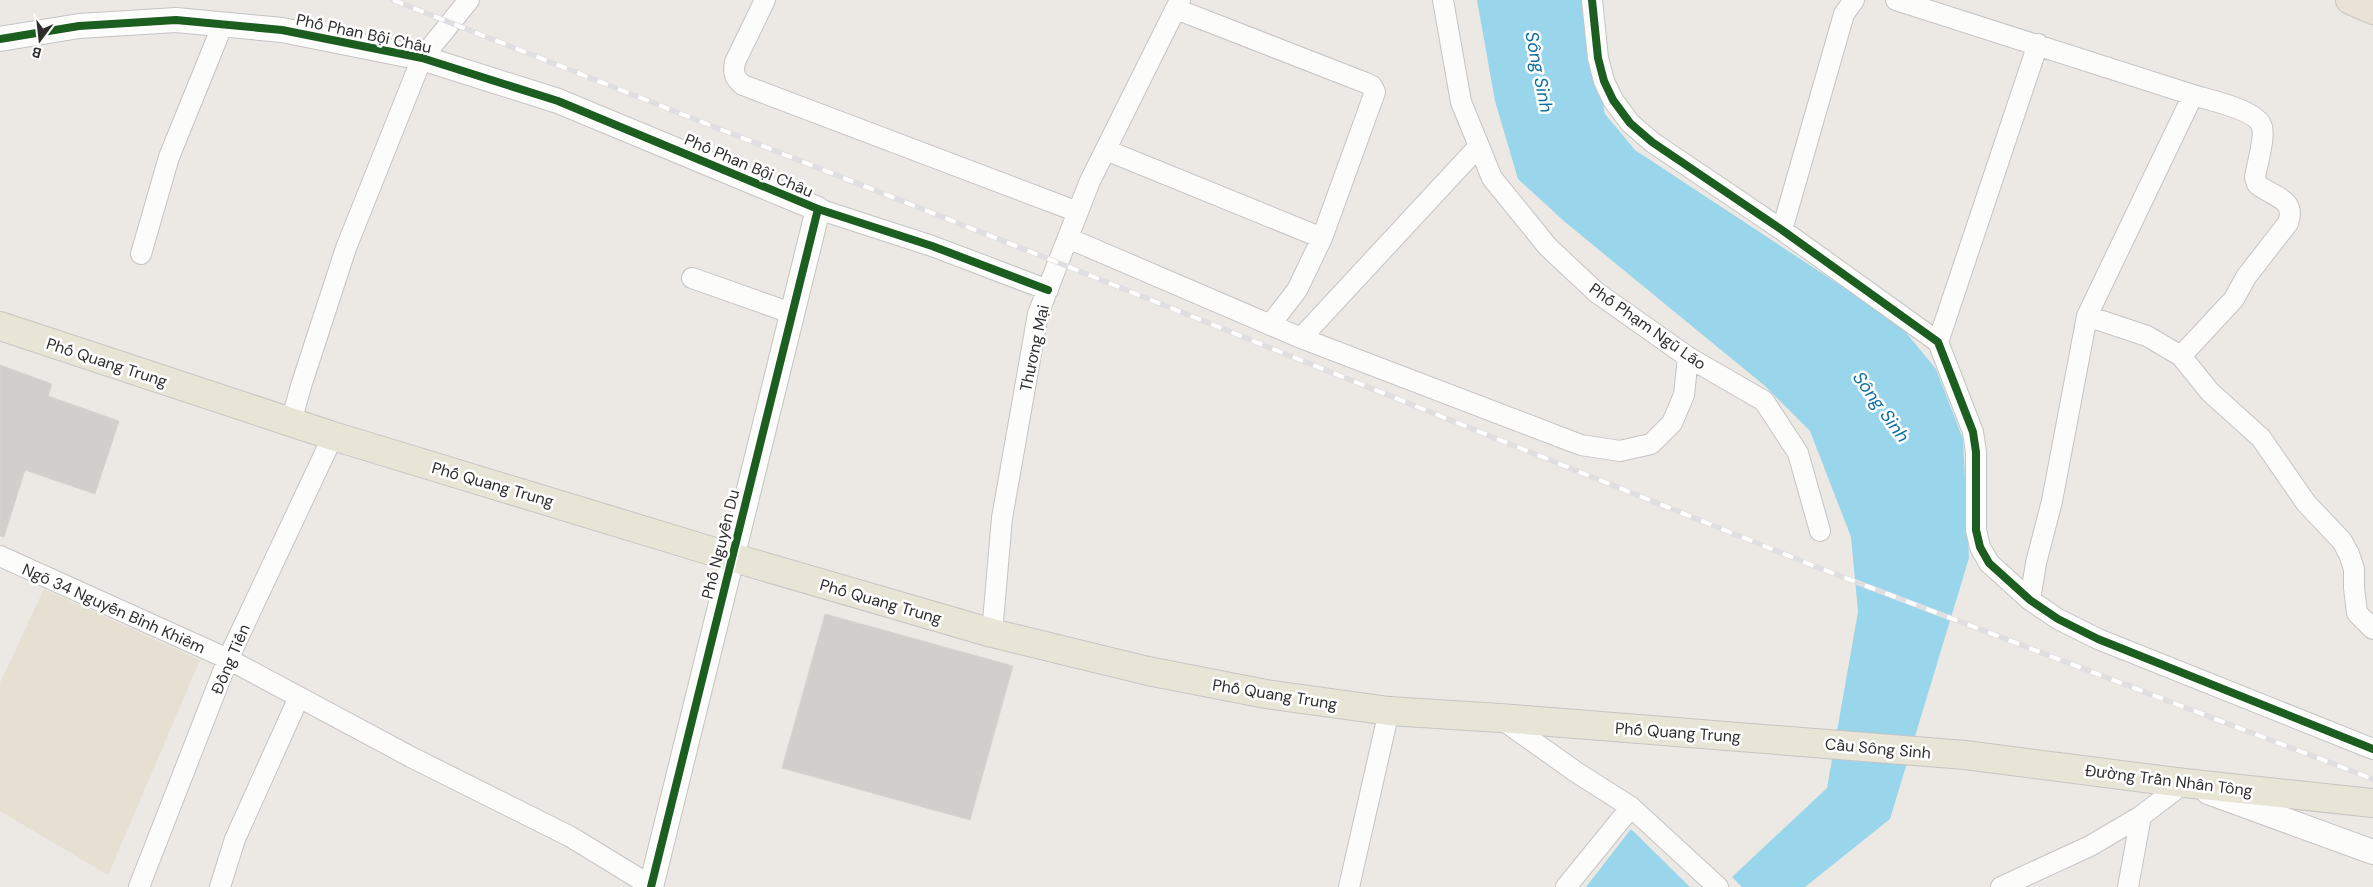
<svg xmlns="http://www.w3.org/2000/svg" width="2373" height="887" font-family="'DM Sans',sans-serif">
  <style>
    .education { fill: #e6e0d3 }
    .water { fill: #99d6ec }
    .building { fill: #d1cecb; stroke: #d7d4d0 }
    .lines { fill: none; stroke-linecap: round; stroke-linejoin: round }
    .minor-casing { stroke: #c5c4c5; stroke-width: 22 }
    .tertiary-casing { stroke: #c5c4c5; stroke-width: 26 }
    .primary-casing { stroke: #c6c5c4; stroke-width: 30 }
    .trunk-casing { stroke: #c6c5c4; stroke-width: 30 }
    .minor { stroke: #fcfcfb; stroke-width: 20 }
    .tertiary { stroke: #fcfcfb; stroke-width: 24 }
    .primary { stroke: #e8e4d6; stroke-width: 28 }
    .trunk { stroke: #e9e2d6; stroke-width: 28 }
    .rail-casing { stroke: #dfdfe1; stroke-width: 5.5 }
    .rail { stroke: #fff; stroke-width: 4; stroke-dasharray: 11; stroke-linecap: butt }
    .cycleway-casing { stroke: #fff; stroke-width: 11 }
    .cycleway { stroke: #1b5e20; stroke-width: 8 }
    .labels { text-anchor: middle; stroke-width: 5; stroke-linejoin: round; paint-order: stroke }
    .street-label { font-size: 16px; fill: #2e2e2e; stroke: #fff }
    .water-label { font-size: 18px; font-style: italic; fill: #0d6fa3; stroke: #fff }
  </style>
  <rect width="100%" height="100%" fill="#ece8e4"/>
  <path class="education" d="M 44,589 L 200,660 L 108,875 L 0,811 L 0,683 Z"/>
  <path class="water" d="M 1477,0 L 1589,0 L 1596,68 L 1605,114 L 1635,150 L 1899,324 L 1936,369 L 1963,439 L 1969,558 L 1890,819 L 1805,887 L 1742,887 L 1732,877 L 1827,788 L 1858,612 L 1851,537 L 1810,431 L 1765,386 L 1565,222 L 1518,179 L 1495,101 Z
    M 1631,829 L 1690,887 L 1586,887 Z"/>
  <path class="building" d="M 0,365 L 52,384 L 48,396 L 119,421 L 95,494 L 25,470 L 4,537 L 0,536 Z
    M 825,614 L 1013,666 L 970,820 L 782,768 Z"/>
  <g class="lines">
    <defs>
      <path id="minor" d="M 765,0 L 735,62 C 733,73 734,78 743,85 L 1078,212
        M 1443,0 L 1461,102 L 1492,178 L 1548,247 L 1596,292 L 1688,357 L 1764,401 L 1798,453 L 1820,531
        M 1592,0 L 1598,58 L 1604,81 L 1613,100 L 1630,123 L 1652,142 L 1782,230 L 1938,342 L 1973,432 L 1976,452 L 1976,530 L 1980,547 L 1989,563 L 2030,600 L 2058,619 L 2098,639 L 2373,749
        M 1896,0 L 2193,95 L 2087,316 L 2052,501 L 2036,563 L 2030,600
        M 1176,9 L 1366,83 L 1372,86 L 1375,92 L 1322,238 L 1297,290 L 1270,325
        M 1106,150 L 1322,238
        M 818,209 L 932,246 L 1048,290
        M 1782,230 L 1844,14 L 1854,0
        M 1068,238 L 1301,338 L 1581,445 L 1620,451 L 1651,444 L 1672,423 L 1684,395 L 1688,357
        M 141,254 L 169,157 L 223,24
        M 692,278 L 791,313
        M 2087,316 L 2147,336 L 2181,356 L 2210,392 L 2261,438 L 2306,503 L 2342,541 L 2349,554 L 2354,569 L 2354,588 L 2357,613 L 2373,629
        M 1301,338 L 1479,146
        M 1938,342 L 2038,44
        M 2181,356 L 2234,299 L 2246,277 L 2288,223 C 2297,198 2272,197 2257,184 L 2255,177 C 2257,165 2265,138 2262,127 C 2258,110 2209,100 2193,95
        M 291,422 L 301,386 L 346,248 L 422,58 L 469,0
        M 0,556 L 228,659 L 411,757 L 571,837 L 651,886
        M 992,633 L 1002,518 L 1038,314 L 1090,181 L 1180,0
        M 1500,718 L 1576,772 L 1631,807 L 1718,887
        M 139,887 L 228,659 L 333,436
        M 220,887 L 235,839 L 299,697
        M 1349,887 L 1389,711
        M 1566,887 L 1631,807
        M 2001,887 L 2090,846 L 2141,816 L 2184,783
        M 2128,887 L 2141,816"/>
      <path id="tertiary" d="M 0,39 L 79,26 L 176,20 L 282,30 L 422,58 L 558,101 L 818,209 L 651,887
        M 2208,792 L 2373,852"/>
      <path id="primary" d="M 0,326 L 333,436 L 731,557 L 992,633 L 1148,671 L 1266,694 L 1389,711 L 1500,718 L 1965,755 L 2184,783 L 2373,803"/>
      <path id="trunk" d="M 2350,0 L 2373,10"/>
    </defs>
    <use href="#minor" class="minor-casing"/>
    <use href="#tertiary" class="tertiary-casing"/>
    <use href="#primary" class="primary-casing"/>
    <use href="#trunk" class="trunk-casing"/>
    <use href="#minor" class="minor"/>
    <use href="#tertiary" class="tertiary"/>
    <use href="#primary" class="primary"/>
    <use href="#trunk" class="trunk"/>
    <defs>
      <path id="rail" d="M 393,0 L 1059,263 L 1814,566 L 2373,779"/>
    </defs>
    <use href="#rail" class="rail-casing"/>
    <use href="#rail" class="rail"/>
    <defs>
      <path id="cycleway" d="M 1592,0 L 1598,58 L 1604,81 L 1613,100 L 1630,123 L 1652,142 L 1782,230 L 1938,342 L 1973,432 L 1976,452 L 1976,530 L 1980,547 L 1989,563 L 2030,600 L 2058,619 L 2098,639 L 2373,749
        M 0,39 L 79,26 L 176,20 L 282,30 L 422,58 L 558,101 L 818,209 L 932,246 L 1048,290
        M 651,887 L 818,209"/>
    </defs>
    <use href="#cycleway" class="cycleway-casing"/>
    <use href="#cycleway" class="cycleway"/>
  </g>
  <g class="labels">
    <g class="street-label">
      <text transform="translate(364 33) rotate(12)" y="6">Phố Phan Bội Châu</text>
      <text transform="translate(749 165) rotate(23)" y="6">Phố Phan Bội Châu</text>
      <text transform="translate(1648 326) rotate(35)" y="6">Phố Phạm Ngũ Lão</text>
      <text transform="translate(1034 348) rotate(-78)" y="6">Thương Mại</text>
      <text transform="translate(107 362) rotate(18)" y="6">Phố Quang Trung</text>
      <text transform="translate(493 484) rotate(16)" y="6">Phố Quang Trung</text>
      <text transform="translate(720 544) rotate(-76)" y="6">Phố Nguyễn Du</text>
      <text transform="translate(881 601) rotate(16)" y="6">Phố Quang Trung</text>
      <text transform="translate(114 608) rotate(24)" y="6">Ngõ 34 Nguyễn Bỉnh Khiêm</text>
      <text transform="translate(230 659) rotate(-67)" y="6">Đồng Tiến</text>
      <text transform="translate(1275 694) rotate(9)" y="6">Phố Quang Trung</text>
      <text transform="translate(1678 732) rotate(4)" y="6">Phố Quang Trung</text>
      <text transform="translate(1878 748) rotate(5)" y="6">Cầu Sông Sinh</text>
      <text transform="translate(2169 780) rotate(7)" y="6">Đường Trần Nhân Tông</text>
    </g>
    <g class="water-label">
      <text transform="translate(1539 72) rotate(79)" y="6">Sông Sinh</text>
      <text transform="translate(1881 407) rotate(54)" y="6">Sông Sinh</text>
    </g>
  </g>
  <g transform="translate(40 40) rotate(195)" stroke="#ffffff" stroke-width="4" paint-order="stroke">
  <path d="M0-4L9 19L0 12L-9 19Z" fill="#2e2e2e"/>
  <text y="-8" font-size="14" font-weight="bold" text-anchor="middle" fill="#2e2e2e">B</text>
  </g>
</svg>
